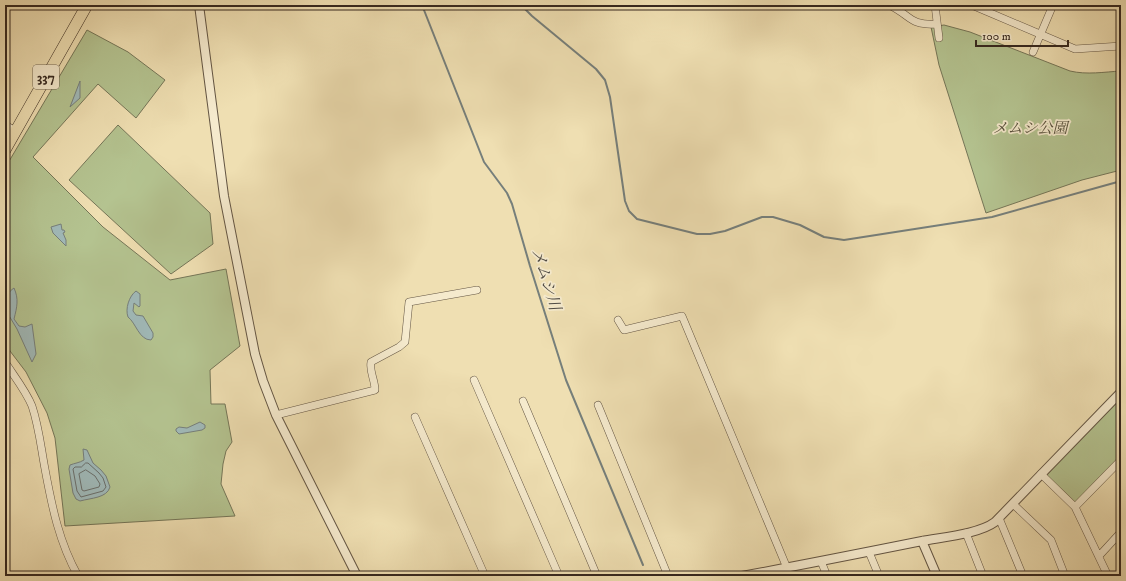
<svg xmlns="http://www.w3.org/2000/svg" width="1126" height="581" font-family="'IM FELL DW Pica','Noto Serif JP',serif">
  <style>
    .green { fill: #b4c390; stroke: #757658 }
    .water { fill: #a0b9b8; stroke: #767f7b }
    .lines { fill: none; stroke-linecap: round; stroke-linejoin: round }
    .shore { stroke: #6b706c; stroke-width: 1 }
    .stream { stroke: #767f7b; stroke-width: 2 }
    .minor-casing { stroke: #645644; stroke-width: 8 }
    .tertiary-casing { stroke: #645644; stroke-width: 10 }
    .trunk-casing { stroke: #36281f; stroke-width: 12 }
    .minor { stroke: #f5eacd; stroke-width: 7 }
    .tertiary { stroke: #f5eacd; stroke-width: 8 }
    .trunk { stroke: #efdfb2; stroke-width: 11 }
    .labels { text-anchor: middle; stroke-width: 3.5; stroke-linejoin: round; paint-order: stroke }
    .shield { fill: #f5eacd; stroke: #6f6253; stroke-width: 1 }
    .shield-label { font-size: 14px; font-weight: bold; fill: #36281f }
    .park-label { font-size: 15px; font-style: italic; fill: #564f3b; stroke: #f5eacd }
    .water-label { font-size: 16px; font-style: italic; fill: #504c45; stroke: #f5eacd }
  </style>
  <rect width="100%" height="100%" fill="#efdfb2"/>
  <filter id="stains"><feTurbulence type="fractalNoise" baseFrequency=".005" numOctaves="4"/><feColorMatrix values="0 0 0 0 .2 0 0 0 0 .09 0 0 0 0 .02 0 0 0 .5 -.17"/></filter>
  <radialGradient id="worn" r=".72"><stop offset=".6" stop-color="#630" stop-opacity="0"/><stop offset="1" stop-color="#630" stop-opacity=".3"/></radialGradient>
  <path class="green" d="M 944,25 L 970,32 L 1070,71 C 1087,75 1104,72 1121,71 L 1121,170 L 1082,180 L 986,213 L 939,65 L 931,27 Z
    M 87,30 L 128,52 L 165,80 L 136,118 L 98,84 L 33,157 L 103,227 L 170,280 L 226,269 L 240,346 L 210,370 L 211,404 L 225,404 L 232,442 L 226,451 L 223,464 L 221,484 L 235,516 L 65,526 L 55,438 L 47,413 L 26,372 L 10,351 L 5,342 L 5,168 Z
    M 118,125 L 210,213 L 213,244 L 171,274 L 69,180 Z
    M 1121,397 L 1121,456 L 1076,503 L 1046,475 Z"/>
  <path class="water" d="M 80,81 L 80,98 L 70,107 Z
    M 61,224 L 62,230 L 64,230 L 65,232 L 63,233 L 66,240 L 66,246 L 53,233 L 51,227 Z
    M 14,288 C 19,299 17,307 14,319 L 19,326 L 25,327 L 32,324 L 36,354 L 32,362 L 17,329 L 8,314 L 5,314 C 5,301 3,296 14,288 Z
    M 136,291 L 140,294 L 140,306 L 139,307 L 134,303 L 133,311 L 136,315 L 143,316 L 153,333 L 153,337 L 151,340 C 139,340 136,323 128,317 C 125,309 129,296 136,291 Z
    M 200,422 L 205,425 L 205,428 L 202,430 L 179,434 L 176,431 L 176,429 L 179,427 L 187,428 Z
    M 83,449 L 87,450 L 93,463 L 101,470 L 106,476 L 110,487 C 107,498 91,498 80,501 L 76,499 L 73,493 L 69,469 L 70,465 C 75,463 79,463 84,460 Z"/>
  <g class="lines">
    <path class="shore" d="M 86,463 L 88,463 L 99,473 L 103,478 L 106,487 L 103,491 L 81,497 L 77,491 L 73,469 L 75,467 L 81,467 Z
      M 86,470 L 95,476 L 100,484 L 99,487 L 84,491 L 82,490 L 79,474 Z"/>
    <path class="stream" d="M 422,5 L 484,162 L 507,193 L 512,204 L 530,266 L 566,380 L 643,565
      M 521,5 L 532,16 L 596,69 L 605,80 L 610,97 L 625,201 L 629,211 L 637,219 L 697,234 L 710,234 L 725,231 L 762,217 L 773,217 L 800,225 L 824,237 L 844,240 L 992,217 L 1121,181"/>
    <defs>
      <path id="minor" d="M 889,5 C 911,15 909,26 937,24
        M 935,5 L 939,38
        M 967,5 L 974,6 L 1075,49 L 1121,46
        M 1033,52 L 1053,5
        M 5,125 L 16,131
        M 618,320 L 624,330 L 682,316 L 787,568
        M 5,362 C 14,376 26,391 32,406 C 39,427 41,448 45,469 C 52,507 59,542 78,576
        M 474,380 L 559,576
        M 523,401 L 597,576
        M 598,405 L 668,576
        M 276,415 L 375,390 C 375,380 369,371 371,362 L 399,347 L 405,342 L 409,302 L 477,290
        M 415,417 L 485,576
        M 1041,474 L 1075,507 L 1108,576
        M 1013,504 L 1051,540 L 1065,576
        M 1075,507 L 1121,460
        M 999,518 L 1023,576
        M 966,533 L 983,576
        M 869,552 L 879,576
        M 1099,556 L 1121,532
        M 821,561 L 827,576
        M 1117,576 L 1121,574"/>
      <path id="tertiary" d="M 199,5 L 224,196 L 255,354 L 263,381 L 276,415 L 357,576
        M 922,541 L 937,576
        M 742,576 C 802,565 862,553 922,541 C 943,537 979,534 995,522 L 1121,392"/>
      <path id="trunk" d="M 5,150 L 87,5"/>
    </defs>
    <use href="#minor" class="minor-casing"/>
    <use href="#tertiary" class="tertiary-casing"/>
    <use href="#trunk" class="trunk-casing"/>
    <use href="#minor" class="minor"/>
    <use href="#tertiary" class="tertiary"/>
    <use href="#trunk" class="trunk"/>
  </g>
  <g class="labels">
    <rect class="shield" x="33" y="65" width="26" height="24" rx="3"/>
    <g class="shield-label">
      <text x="46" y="82">337</text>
    </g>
    <g class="park-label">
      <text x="1030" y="133">メムシ公園</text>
    </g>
    <g class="water-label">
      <text transform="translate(547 279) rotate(73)" y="6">メムシ川</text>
    </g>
  </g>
  <rect width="1126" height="581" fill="none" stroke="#efdfb2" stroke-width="20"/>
  <rect x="6" y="6" width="1114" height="569" fill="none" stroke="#36281f" stroke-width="2"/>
  <rect x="10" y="10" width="1106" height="561" fill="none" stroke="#36281f"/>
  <path d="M976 40v6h92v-6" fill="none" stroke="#36281f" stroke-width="2"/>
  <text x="982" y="40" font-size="12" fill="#36281f" stroke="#f5eacd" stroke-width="3" paint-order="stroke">100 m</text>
  <rect width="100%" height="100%" filter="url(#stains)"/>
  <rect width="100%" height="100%" fill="url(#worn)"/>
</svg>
